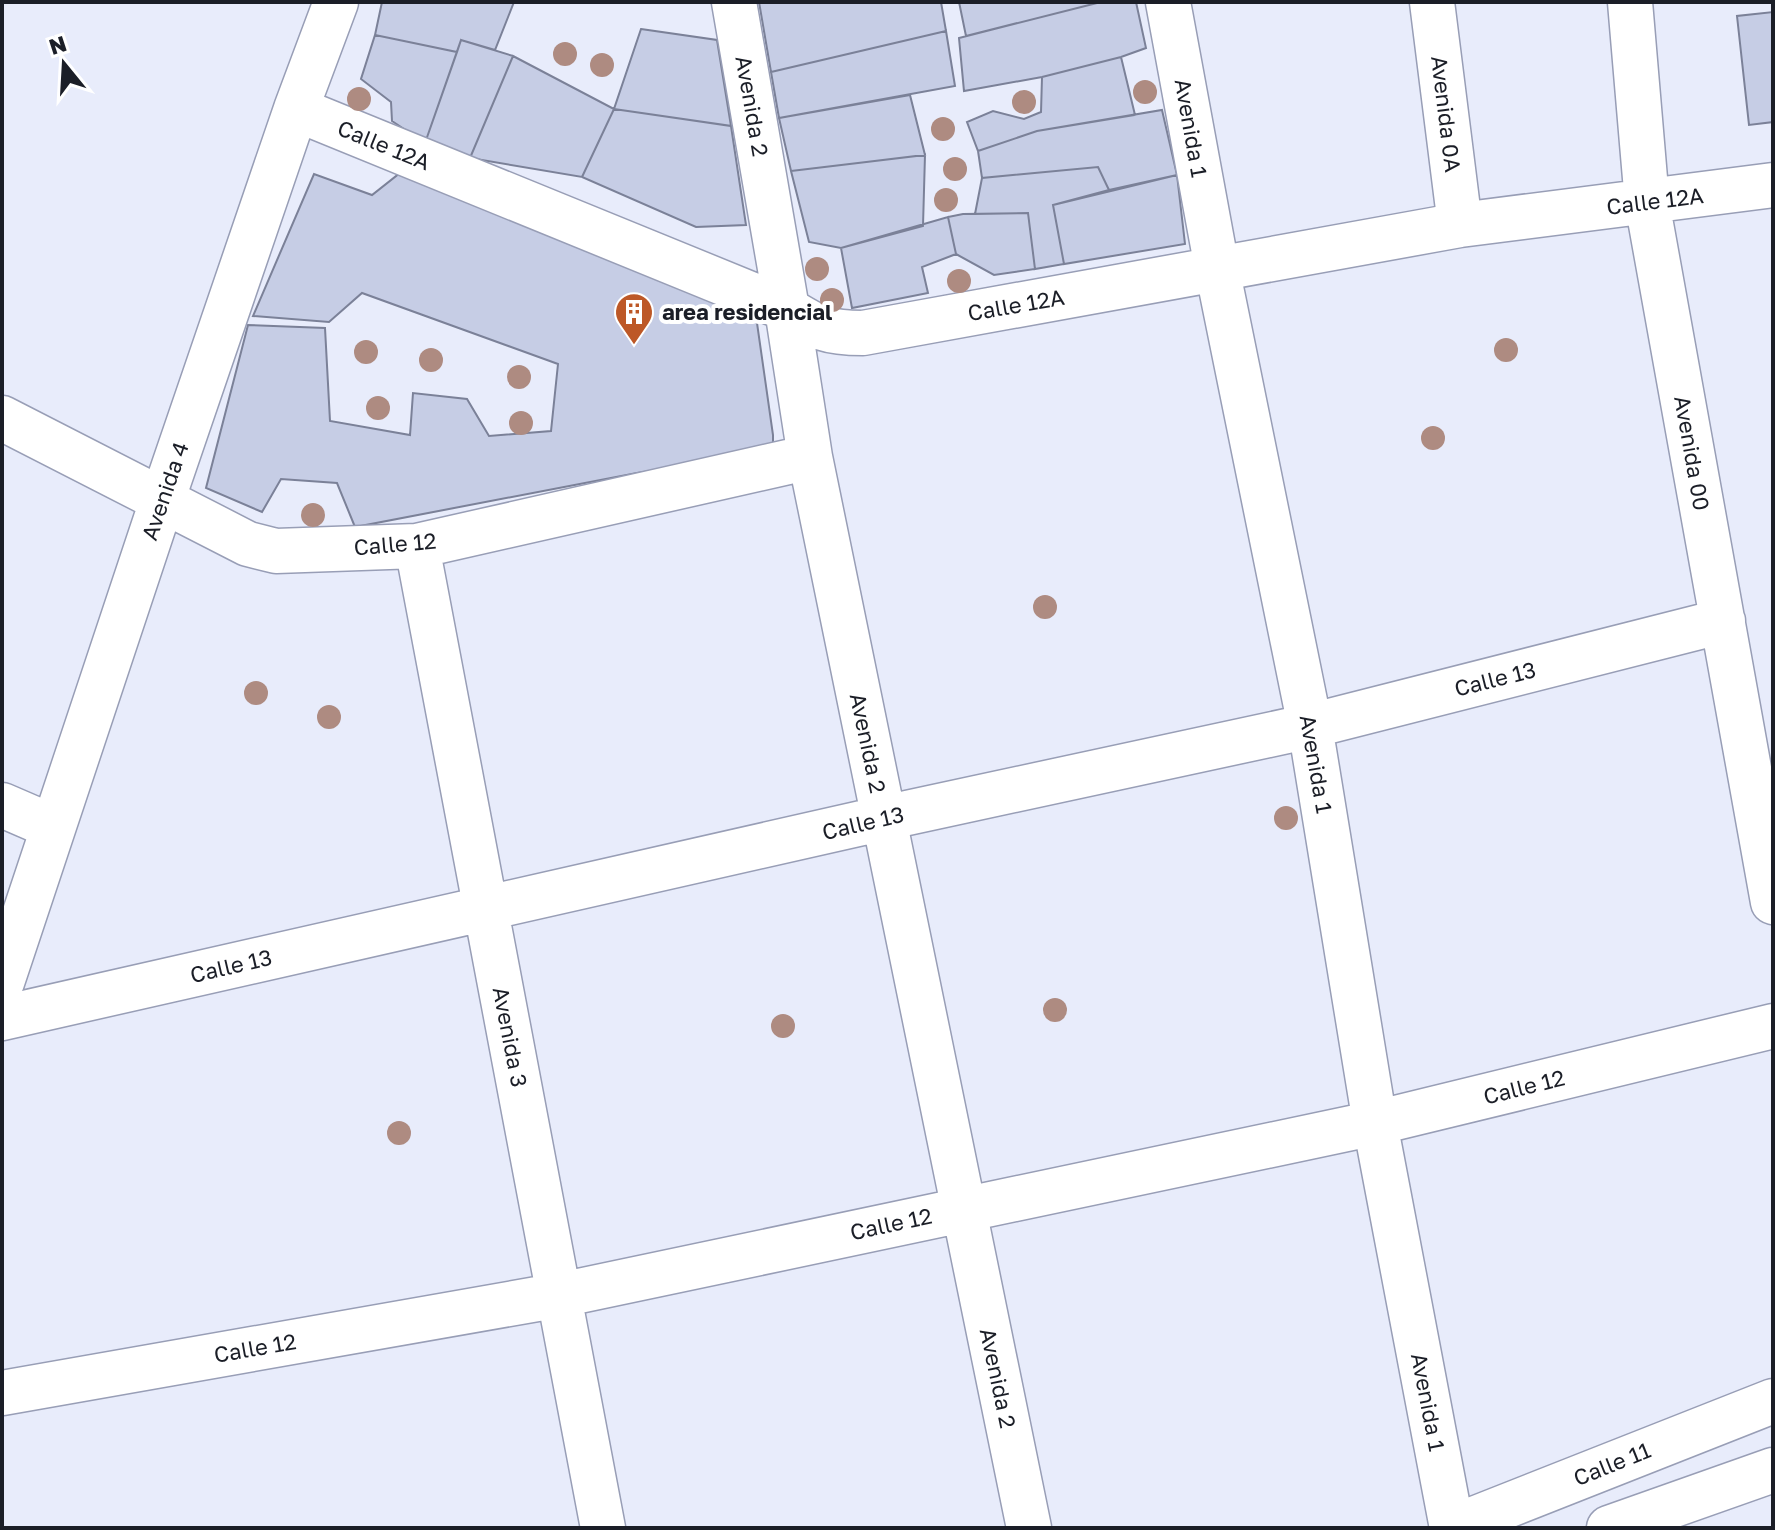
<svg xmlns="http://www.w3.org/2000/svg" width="1775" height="1530" font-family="'Golos Text',sans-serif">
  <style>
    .building { fill: #c6cde5; stroke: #7b8198; stroke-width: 2 }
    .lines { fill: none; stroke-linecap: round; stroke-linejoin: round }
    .minor-casing { stroke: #989eb6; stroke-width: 47 }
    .minor { stroke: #fff; stroke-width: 44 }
    .tree { fill: #ae8b81 }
    .labels { text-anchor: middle; stroke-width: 8; stroke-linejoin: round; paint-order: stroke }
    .street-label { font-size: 22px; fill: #1b1e27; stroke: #fff }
    .poi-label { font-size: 22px; font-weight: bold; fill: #1b1e27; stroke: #fff; text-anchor: start }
  </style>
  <rect width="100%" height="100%" fill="#e8ecfb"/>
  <path class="building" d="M 382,2 L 514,2 L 495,50 L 461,40 L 457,52 L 375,35 Z
    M 759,2 L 941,2 L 946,31 L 771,72 Z
    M 959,2 L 1101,2 L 966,36 Z
    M 1101,2 L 1136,2 L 1146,48 L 1121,57 L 1042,77 L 964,91 L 959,38 Z
    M 1773,12 L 1773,122 L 1749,125 L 1737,16 Z
    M 641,29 L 717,40 L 731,126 L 614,109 Z
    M 946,31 L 955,86 L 779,118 L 771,72 Z
    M 375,35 L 457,52 L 425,143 L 392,121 L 391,102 L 361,79 Z
    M 461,40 L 513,56 L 470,158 L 425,143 Z
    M 513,56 L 614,109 L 582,177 L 470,158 Z
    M 1121,57 L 1135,115 L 1037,131 L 978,151 L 967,122 L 993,111 L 1024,119 L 1041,112 L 1042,77 Z
    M 910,95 L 925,155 L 791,171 L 779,118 Z
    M 614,109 L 731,126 L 746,225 L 696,227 L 582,177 Z
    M 1162,110 L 1177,175 L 1109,190 L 1098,167 L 982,178 L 978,151 L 1037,131 Z
    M 925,155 L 923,226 L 841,248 L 809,242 L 791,171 Z
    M 1098,167 L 1109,190 L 1053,205 L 1064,264 L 1035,269 L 1028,213 L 975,214 L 982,178 Z
    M 400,173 L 755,309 L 773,435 L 773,452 L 637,473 L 355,527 L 337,483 L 281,479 L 262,512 L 206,488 L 248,325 L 325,328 L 330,421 L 410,435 L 413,393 L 467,399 L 489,436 L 551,431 L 558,364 L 362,293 L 329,322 L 253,316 L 314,174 L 372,195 Z
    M 1177,175 L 1185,244 L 1064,264 L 1053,205 Z
    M 1028,213 L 1035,269 L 994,275 L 956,254 L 948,217 L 963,214 Z
    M 948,217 L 956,254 L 922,267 L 928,293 L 852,308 L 841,248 Z"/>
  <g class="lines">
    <defs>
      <path id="minor" d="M 734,2 L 787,309 L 810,457 L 1029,1528
        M 1168,2 L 1217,268 L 1310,726 L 1375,1123 L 1452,1528
        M 1432,2 L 1460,225
        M 1630,2 L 1647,202 L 1773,902
        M 296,109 L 787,309 C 817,328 827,333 863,333 L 1460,225 L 1773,185
        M 2,418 L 248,544 L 276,551 L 417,546 L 810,457
        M 417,546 L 603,1528
        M 2,805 L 53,827
        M 2,982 L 163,498 L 296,109 L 336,2
        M 2,1018 L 884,818 L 1310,726 L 1723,621
        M 2,1393 L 560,1295 L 1375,1123 L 1773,1026
        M 1451,1528 L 1773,1401
        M 1609,1528 L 1773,1470"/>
    </defs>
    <use href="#minor" class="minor-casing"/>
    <use href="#minor" class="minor"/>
  </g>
  <g class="tree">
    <circle cx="565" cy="54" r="12"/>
    <circle cx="602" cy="65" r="12"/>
    <circle cx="1145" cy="92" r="12"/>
    <circle cx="359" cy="99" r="12"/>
    <circle cx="1024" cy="102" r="12"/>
    <circle cx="943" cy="129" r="12"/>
    <circle cx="955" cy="169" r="12"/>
    <circle cx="946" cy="200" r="12"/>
    <circle cx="817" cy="269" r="12"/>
    <circle cx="959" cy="281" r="12"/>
    <circle cx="832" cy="300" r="12"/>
    <circle cx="1506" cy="350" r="12"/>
    <circle cx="366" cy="352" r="12"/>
    <circle cx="431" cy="360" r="12"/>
    <circle cx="519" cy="377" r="12"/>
    <circle cx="378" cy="408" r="12"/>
    <circle cx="521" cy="423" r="12"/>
    <circle cx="1433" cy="438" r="12"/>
    <circle cx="313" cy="515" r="12"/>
    <circle cx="1045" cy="607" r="12"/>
    <circle cx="256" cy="693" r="12"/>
    <circle cx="329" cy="717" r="12"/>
    <circle cx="1286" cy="818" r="12"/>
    <circle cx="1055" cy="1010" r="12"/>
    <circle cx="783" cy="1026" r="12"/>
    <circle cx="399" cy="1133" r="12"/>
  </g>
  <defs>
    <symbol id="building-pin" viewBox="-11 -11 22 30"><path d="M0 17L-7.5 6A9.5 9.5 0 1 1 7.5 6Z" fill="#bd5827" stroke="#fff"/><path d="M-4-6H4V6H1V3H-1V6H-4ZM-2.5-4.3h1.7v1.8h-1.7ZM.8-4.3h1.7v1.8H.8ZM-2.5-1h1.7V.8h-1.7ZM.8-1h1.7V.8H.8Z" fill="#fff"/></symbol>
  </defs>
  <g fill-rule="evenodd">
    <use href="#building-pin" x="612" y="290" width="44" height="60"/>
  </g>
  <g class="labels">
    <g class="street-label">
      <text transform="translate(752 106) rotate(80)" y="8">Avenida 2</text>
      <text transform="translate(1446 114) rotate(83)" y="8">Avenida 0A</text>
      <text transform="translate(1191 128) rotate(80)" y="8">Avenida 1</text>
      <text transform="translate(384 145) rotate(22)" y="8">Calle 12A</text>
      <text transform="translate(1655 201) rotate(-7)" y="8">Calle 12A</text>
      <text transform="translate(1016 305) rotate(-10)" y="8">Calle 12A</text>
      <text transform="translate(1692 453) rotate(80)" y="8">Avenida 00</text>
      <text transform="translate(165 491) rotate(-71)" y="8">Avenida 4</text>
      <text transform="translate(395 544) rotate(-5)" y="8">Calle 12</text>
      <text transform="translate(1495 679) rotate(-14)" y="8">Calle 13</text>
      <text transform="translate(868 743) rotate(78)" y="8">Avenida 2</text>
      <text transform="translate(1316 764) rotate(80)" y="8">Avenida 1</text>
      <text transform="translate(863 823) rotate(-13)" y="8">Calle 13</text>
      <text transform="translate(231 966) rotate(-13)" y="8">Calle 13</text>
      <text transform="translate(510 1037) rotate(79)" y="8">Avenida 3</text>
      <text transform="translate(1524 1087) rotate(-14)" y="8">Calle 12</text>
      <text transform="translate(891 1224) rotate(-12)" y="8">Calle 12</text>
      <text transform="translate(255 1348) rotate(-10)" y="8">Calle 12</text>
      <text transform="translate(998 1378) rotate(78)" y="8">Avenida 2</text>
      <text transform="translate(1428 1402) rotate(79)" y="8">Avenida 1</text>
      <text transform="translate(1612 1464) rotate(-22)" y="8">Calle 11</text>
    </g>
    <g class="poi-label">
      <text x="662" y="320">area residencial</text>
    </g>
  </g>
  <rect width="1775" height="1530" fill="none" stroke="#1b1e27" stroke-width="8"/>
  <g transform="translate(64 64) rotate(342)" stroke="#ffffff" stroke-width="6" paint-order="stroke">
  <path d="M0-6L14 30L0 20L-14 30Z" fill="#1b1e27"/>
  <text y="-12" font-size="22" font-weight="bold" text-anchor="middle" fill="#1b1e27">N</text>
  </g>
</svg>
